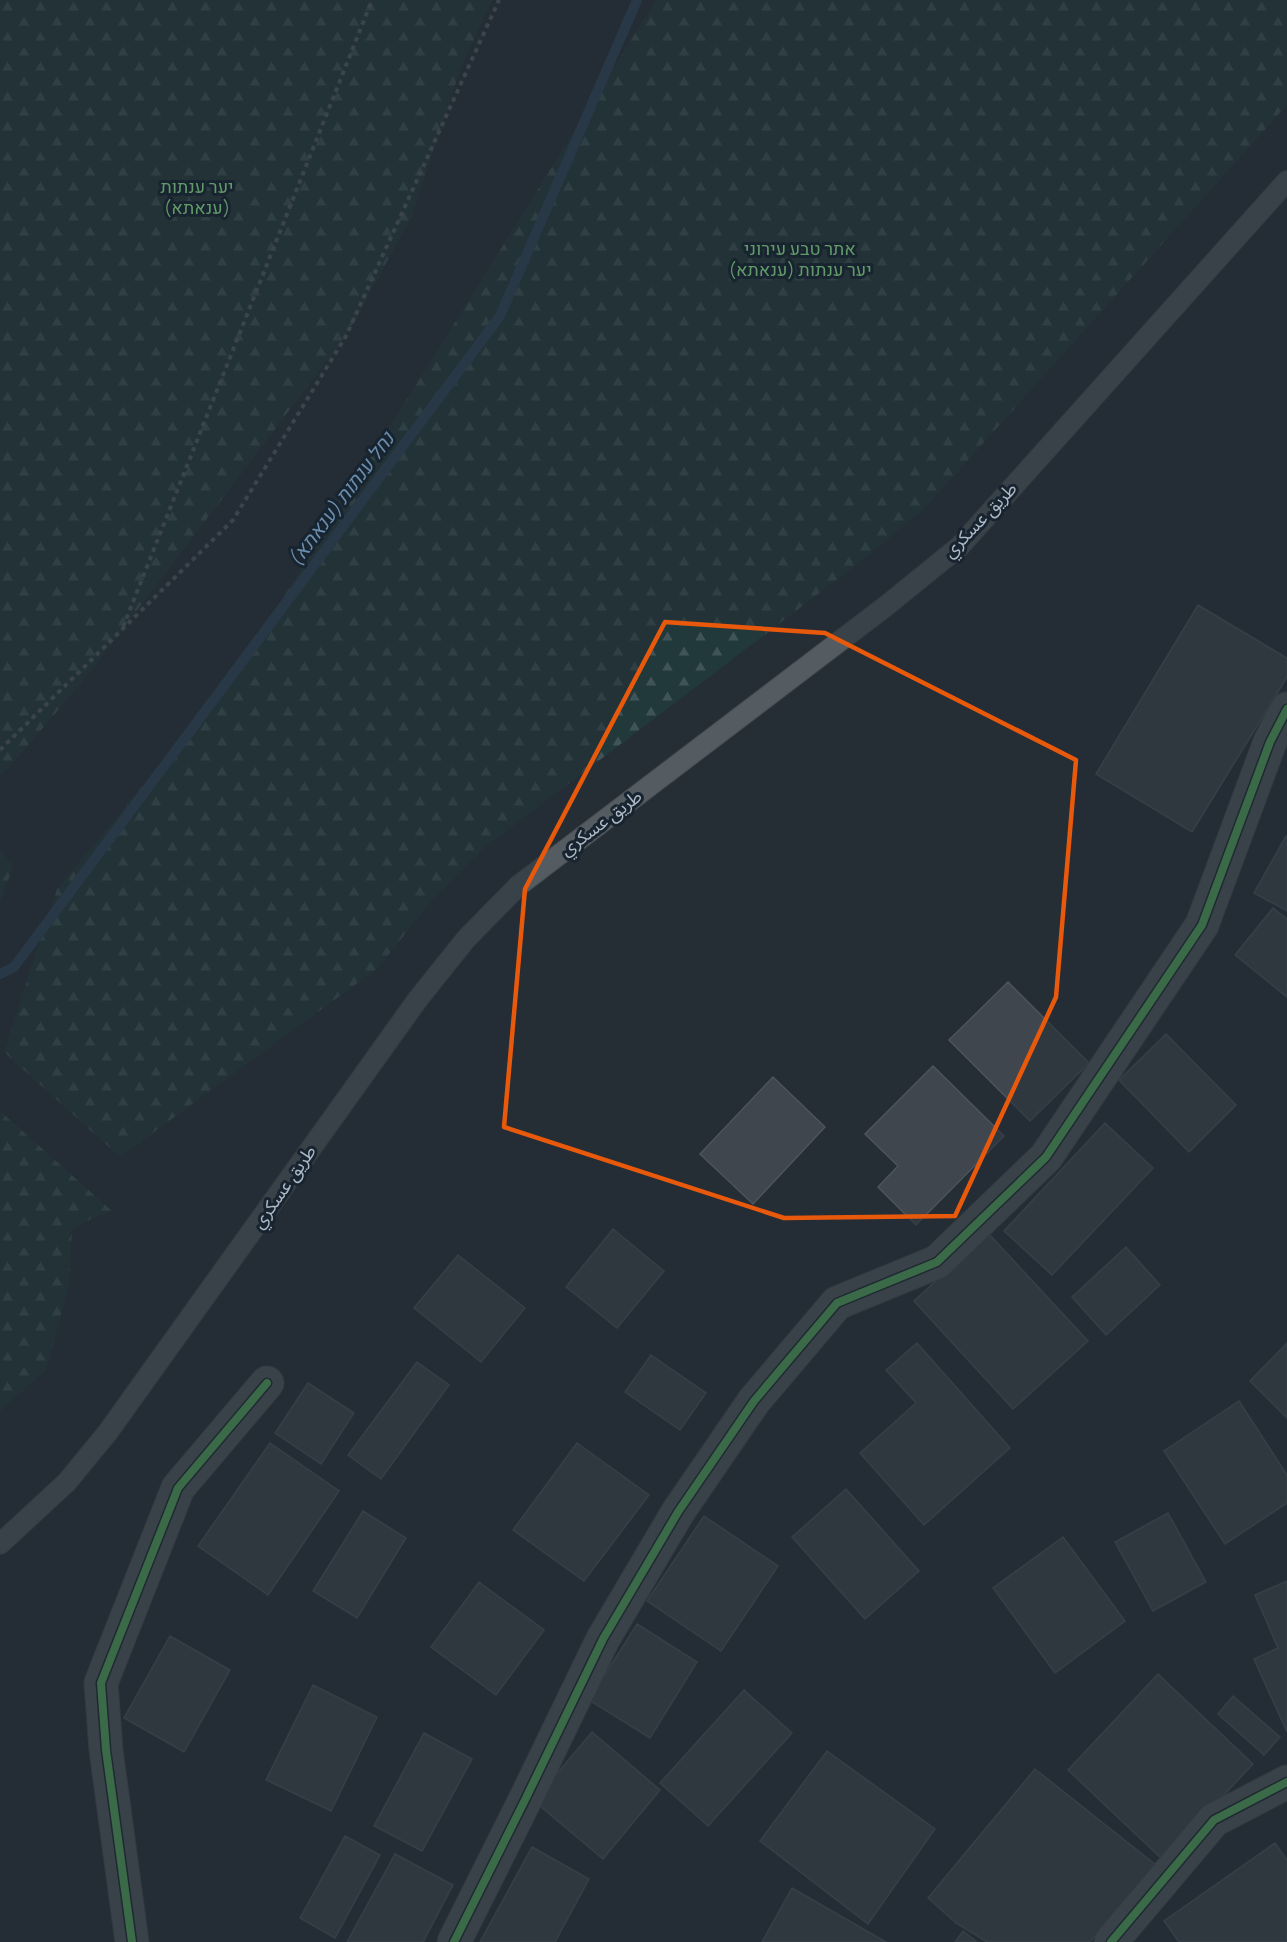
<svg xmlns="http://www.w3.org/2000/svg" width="1287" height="1942" font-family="Manrope,'Noto Sans Arabic',Heebo,sans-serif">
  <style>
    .forest { fill: url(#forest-firs) }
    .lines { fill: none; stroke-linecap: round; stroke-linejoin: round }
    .stream { stroke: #2d465e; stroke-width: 10 }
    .building { fill: #3f464d; stroke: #4c545d; stroke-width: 1.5 }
    .service-casing { stroke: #43494f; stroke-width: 22 }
    .minor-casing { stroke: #43494f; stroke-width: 35 }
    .path { stroke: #585f66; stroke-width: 4; stroke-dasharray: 4.5 4.5; stroke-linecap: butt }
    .service { stroke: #545c62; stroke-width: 20 }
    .minor { stroke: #545c62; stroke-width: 33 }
    .cycleway-casing { stroke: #18242f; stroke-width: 11 }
    .cycleway { stroke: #56b35d; stroke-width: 8 }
    .marked { fill: none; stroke: #e8590c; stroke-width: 4.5; stroke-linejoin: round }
    .labels { text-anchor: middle; stroke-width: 6; stroke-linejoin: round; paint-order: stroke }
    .park-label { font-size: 18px; fill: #629a69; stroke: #18242f }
    .street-label { font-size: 18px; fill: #adbac7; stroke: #18242f }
    .water-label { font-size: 20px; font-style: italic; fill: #6a8eae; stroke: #18242f }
  </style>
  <defs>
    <pattern id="forest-firs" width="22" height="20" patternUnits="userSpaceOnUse" patternTransform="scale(1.5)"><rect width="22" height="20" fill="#22393b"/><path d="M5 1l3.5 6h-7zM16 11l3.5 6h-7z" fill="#3f5456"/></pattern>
  </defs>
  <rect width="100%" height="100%" fill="#252d35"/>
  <path class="forest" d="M 0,0 L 492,0 L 460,70 L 411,218 L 346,336 L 91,671 L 20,755 L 0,775 Z
    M 656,0 L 1287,0 L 1287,105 L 924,509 L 855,566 L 484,848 L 428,905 L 378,968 L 120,1157 L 4,1052 L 57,889 L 237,672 Z
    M 0,849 L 13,866 L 0,904 Z
    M 0,1111 L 112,1211 L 91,1219 L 72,1229 L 69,1286 L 46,1370 L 0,1411 Z"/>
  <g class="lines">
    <path class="stream" d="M 0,974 L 14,967 L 500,316 L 637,0"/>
  </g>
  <path class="building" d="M 1198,605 L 1287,658 L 1287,677 L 1192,832 L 1096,774 Z
    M 1286,836 L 1287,837 L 1287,911 L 1254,893 Z
    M 1273,908 L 1287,919 L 1287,997 L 1235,955 Z
    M 1008,982 L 1089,1063 L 1030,1121 L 949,1040 Z
    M 1166,1034 L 1236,1105 L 1189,1152 L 1119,1080 Z
    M 933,1066 L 1004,1136 L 916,1225 L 878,1187 L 898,1166 L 865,1134 Z
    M 773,1077 L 825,1127 L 753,1204 L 700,1154 Z
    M 1105,1123 L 1153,1168 L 1052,1275 L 1004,1231 Z
    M 613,1229 L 664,1271 L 617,1328 L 566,1287 Z
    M 988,1233 L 1088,1341 L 1013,1409 L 914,1301 Z
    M 1126,1247 L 1160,1285 L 1106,1335 L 1072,1297 Z
    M 458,1255 L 525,1308 L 481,1362 L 414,1308 Z
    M 917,1343 L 1010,1448 L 924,1525 L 860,1453 L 916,1403 L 886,1370 Z
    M 1287,1343 L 1287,1418 L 1250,1381 Z
    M 651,1355 L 706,1393 L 680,1430 L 625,1392 Z
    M 417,1362 L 449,1385 L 381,1479 L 348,1455 Z
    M 308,1383 L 354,1413 L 321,1464 L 275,1433 Z
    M 1239,1401 L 1287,1475 L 1287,1503 L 1225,1544 L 1164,1451 Z
    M 270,1443 L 339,1491 L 268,1595 L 198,1546 Z
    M 577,1443 L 649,1495 L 584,1581 L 513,1530 Z
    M 846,1489 L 919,1571 L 865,1619 L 792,1537 Z
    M 363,1511 L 406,1538 L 357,1618 L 313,1591 Z
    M 1168,1513 L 1206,1582 L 1153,1611 L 1115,1542 Z
    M 704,1516 L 778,1566 L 721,1651 L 647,1601 Z
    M 1063,1537 L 1125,1621 L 1055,1673 L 993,1588 Z
    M 1287,1581 L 1287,1732 L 1254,1659 L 1278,1648 L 1255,1595 Z
    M 479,1582 L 544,1630 L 496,1695 L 431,1647 Z
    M 637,1624 L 697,1662 L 650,1738 L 589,1700 Z
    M 170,1636 L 230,1670 L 184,1752 L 124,1718 Z
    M 1158,1674 L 1253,1764 L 1163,1860 L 1068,1770 Z
    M 313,1685 L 377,1717 L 331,1811 L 266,1780 Z
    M 744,1690 L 792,1733 L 708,1826 L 660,1783 Z
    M 1233,1696 L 1280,1737 L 1264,1755 L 1218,1714 Z
    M 592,1732 L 660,1790 L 603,1859 L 534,1801 Z
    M 424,1733 L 472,1759 L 422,1851 L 374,1826 Z
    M 827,1751 L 935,1829 L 868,1924 L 760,1841 Z
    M 1035,1769 L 1156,1865 L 1090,1942 L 987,1942 L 956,1923 L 928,1898 Z
    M 345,1836 L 380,1855 L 335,1938 L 300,1918 Z
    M 1275,1843 L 1287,1860 L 1287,1942 L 1179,1942 L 1164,1921 Z
    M 532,1847 L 589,1879 L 555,1942 L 480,1942 Z
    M 395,1854 L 453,1885 L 423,1942 L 347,1942 Z
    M 792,1888 L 886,1942 L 762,1942 Z
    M 963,1931 L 977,1942 L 955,1942 Z"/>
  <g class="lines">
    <defs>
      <path id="service" d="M 0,1544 L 67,1482 L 108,1432 L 418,999 L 466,939 L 518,886 L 886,606 L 960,546 L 1287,181"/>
      <path id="minor" d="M 132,1942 L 106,1750 L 101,1683 L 178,1488 L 267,1383
        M 454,1942 L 525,1800 L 603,1639 L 678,1512 L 754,1401 L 837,1303 L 937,1262 L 1046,1157 L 1202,925 L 1270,742 L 1287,709
        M 1111,1942 L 1214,1820 L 1287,1782"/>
    </defs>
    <use href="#service" class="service-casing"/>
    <use href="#minor" class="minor-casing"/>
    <path class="path" d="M 123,627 L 372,0
      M 0,750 L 233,520 L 346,336 L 499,0"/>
    <use href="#service" class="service"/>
    <use href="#minor" class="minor"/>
    <defs>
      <path id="cycleway" d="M 132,1942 L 106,1750 L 101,1683 L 178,1488 L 267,1383
        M 454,1942 L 525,1800 L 603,1639 L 678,1512 L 754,1401 L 837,1303 L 937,1262 L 1046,1157 L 1202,925 L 1270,742 L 1287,709
        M 1111,1942 L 1214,1820 L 1287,1782"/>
    </defs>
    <use href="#cycleway" class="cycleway-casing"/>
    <use href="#cycleway" class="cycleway"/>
  </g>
  <path d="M0 0H1287V1942H0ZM 665,622 L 825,633 L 1076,760 L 1056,997 L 955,1216 L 784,1218 L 504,1127 L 525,889 Z" fill="#252d35" fill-opacity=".55" fill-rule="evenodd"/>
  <path class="marked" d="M 665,622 L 825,633 L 1076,760 L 1056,997 L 955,1216 L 784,1218 L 504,1127 L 525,889 Z"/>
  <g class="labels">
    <g class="park-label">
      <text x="197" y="193">יער ענתות<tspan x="197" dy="21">(ענאתא)</tspan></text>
      <text x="800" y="255">אתר טבע עירוני<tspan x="800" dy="21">יער ענתות (ענאתא)</tspan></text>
    </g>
    <g class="street-label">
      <text transform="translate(980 520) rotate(-46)" y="6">طريق عسكري</text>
      <text transform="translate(601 823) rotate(-37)" y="6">طريق عسكري</text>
      <text transform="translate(284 1187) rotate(-55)" y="6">طريق عسكري</text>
    </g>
    <g class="water-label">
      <text transform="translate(341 499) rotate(-53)" y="7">נחל ענתות (ענאתא)</text>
    </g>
  </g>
</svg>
